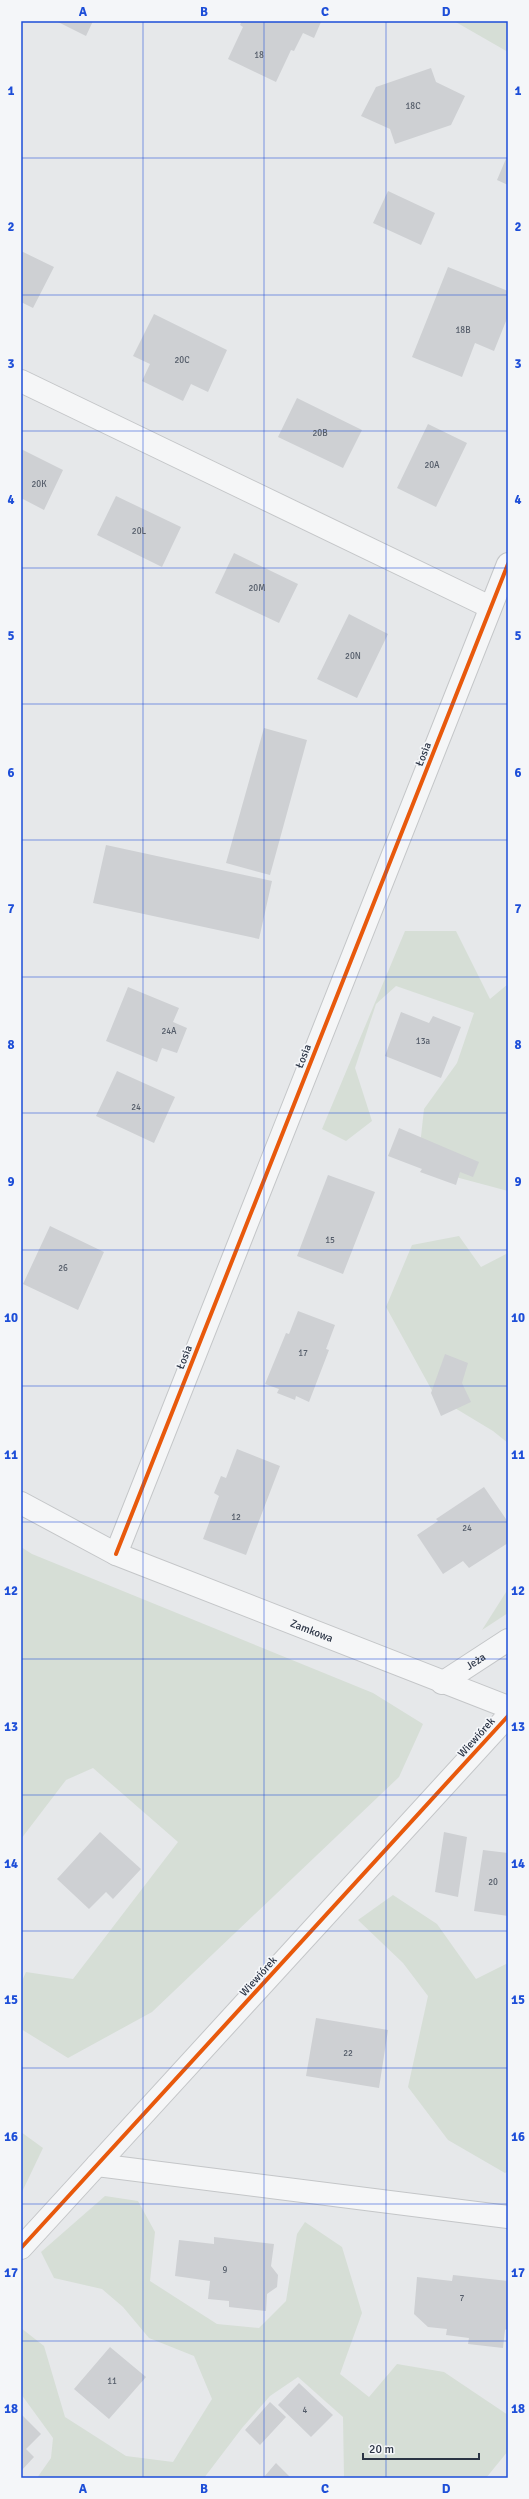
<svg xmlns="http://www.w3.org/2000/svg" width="529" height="2499" font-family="Signika,sans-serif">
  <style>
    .green { fill: #d6ded6 }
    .building { fill: #ced0d3 }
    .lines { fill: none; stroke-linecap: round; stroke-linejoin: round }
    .minor-casing { stroke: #c4c6c8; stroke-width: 24 }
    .minor { stroke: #f5f6f7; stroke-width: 22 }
    .cycleway-casing { stroke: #f4f6f9; stroke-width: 6 }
    .cycleway { stroke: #e8590c; stroke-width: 4 }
    .grid { fill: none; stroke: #1d4ed8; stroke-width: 1; stroke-opacity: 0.55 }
    .labels { text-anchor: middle; stroke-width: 3.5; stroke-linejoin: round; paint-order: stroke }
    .number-label { font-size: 9px; fill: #545c69 }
    .street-label { font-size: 11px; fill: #2b3445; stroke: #f4f6f9 }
    .neatline { fill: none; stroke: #1d4ed8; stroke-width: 1.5 }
    .grid-label { font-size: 13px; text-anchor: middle; font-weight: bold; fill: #1d4ed8 }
  </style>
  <rect width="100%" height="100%" fill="#e6e8ea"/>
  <path class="green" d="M 454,21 L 508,21 L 508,52 Z
    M 405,931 L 456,931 L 490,999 L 508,984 L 508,1191 L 422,1168 L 419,1155 L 424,1109 L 457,1063 L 474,1013 L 396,986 L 376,1004 L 355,1068 L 372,1121 L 346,1141 L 322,1129 Z
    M 459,1236 L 481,1267 L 508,1253 L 508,1443 L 493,1431 L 435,1396 L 386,1307 L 412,1245 Z
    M 21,1547 L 32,1554 L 373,1693 L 423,1724 L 399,1777 L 152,2012 L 68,2058 L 21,2029 L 21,1983 L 26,1972 L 73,1979 L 178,1842 L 93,1768 L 66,1780 L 21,1839 Z
    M 508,1589 L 508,1613 L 482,1630 Z
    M 393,1895 L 437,1924 L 476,1979 L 508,1963 L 508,2171 L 505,2173 L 448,2140 L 408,2087 L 428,1996 L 403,1963 L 358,1920 Z
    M 21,2132 L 43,2148 L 21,2194 Z
    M 105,2196 L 138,2201 L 155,2232 L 150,2281 L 217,2324 L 259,2328 L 286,2301 L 297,2234 L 305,2222 L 342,2247 L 362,2313 L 340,2374 L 369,2397 L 397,2364 L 444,2372 L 508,2415 L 508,2451 L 486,2478 L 344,2478 L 343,2417 L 298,2377 L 270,2396 L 242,2428 L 204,2478 L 37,2478 L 51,2458 L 53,2438 L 21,2394 L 21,2328 L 44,2346 L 65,2417 L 126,2456 L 173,2462 L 212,2399 L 194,2356 L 149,2338 L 123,2307 L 102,2289 L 54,2278 L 41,2252 Z"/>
  <path class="building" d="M 56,21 L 93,21 L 86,36 Z
    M 242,21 L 320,21 L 321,22 L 314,38 L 303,33 L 294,51 L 291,50 L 276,82 L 228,59 L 243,27 L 240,25 Z
    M 431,68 L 436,82 L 465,96 L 451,125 L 395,144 L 390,129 L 361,116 L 376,87 Z
    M 508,154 L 508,185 L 497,180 Z
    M 388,191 L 435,213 L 421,245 L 373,223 Z
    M 21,251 L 54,267 L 33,308 L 21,302 Z
    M 448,267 L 508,291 L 508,316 L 494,351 L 475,343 L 462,377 L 412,357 Z
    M 154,314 L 227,350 L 208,392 L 191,384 L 183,401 L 142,381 L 150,364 L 133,356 Z
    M 297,398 L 362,430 L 343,468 L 278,437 Z
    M 428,424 L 467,443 L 436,507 L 397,488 Z
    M 21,449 L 63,470 L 44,510 L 21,498 Z
    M 116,496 L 181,527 L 162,567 L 97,535 Z
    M 234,553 L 298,584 L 279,623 L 215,593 Z
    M 349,614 L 388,634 L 357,698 L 317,679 Z
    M 264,728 L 307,740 L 270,875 L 226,863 Z
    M 106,845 L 272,881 L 259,939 L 93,903 Z
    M 128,987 L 179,1008 L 173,1022 L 187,1028 L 177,1053 L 162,1048 L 157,1062 L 106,1041 Z
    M 401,1012 L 429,1023 L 433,1016 L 461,1027 L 441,1078 L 385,1056 Z
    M 117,1071 L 175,1097 L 154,1143 L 96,1116 Z
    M 399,1128 L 479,1162 L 473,1177 L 460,1172 L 456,1185 L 420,1172 L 422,1169 L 388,1156 Z
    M 328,1175 L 375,1192 L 343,1274 L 297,1256 Z
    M 50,1226 L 104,1252 L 78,1310 L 23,1284 Z
    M 298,1311 L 335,1325 L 326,1349 L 329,1350 L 309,1402 L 296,1396 L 295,1400 L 277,1393 L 279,1389 L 265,1384 L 286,1333 L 289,1334 Z
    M 445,1354 L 468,1363 L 462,1383 L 471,1402 L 441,1416 L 431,1393 Z
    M 237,1449 L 280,1466 L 246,1555 L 203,1539 L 219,1496 L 214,1493 L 221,1476 L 226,1478 Z
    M 484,1487 L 508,1522 L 508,1543 L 469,1568 L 463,1561 L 443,1574 L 417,1535 L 438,1521 L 436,1519 Z
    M 100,1832 L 141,1869 L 113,1899 L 106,1892 L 89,1909 L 57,1879 Z
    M 444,1832 L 467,1837 L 458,1897 L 435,1892 Z
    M 483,1850 L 508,1853 L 508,1916 L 474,1911 Z
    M 316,2018 L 388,2030 L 379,2088 L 306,2076 Z
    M 214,2237 L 274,2244 L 271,2266 L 278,2275 L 277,2287 L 267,2294 L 266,2311 L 229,2307 L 229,2301 L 208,2299 L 210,2281 L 175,2276 L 179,2240 L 214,2244 Z
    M 453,2275 L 508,2281 L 508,2328 L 505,2330 L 503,2348 L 468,2344 L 469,2338 L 446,2335 L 447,2329 L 428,2327 L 414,2314 L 417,2277 L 452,2281 Z
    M 110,2347 L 146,2377 L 109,2419 L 74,2389 Z
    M 299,2383 L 333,2415 L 311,2437 L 278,2405 Z
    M 270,2402 L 286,2417 L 260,2445 L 245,2430 Z
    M 21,2414 L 41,2434 L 26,2449 L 34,2457 L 21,2471 Z
    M 276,2463 L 291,2478 L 263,2478 Z"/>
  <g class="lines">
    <defs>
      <g id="minor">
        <path d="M 21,381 L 490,607"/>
        <path id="s1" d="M 21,1503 L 116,1554 L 508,1707"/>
        <path d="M 116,1554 L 508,564"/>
        <path id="s2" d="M 442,1683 L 508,1640"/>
        <path d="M 97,2165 L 508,2217"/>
        <path d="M 21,2248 L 508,1716"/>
      </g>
    </defs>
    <use href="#minor" class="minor-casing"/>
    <use href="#minor" class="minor"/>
    <defs>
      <path id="cycleway" d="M 116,1554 L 508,564
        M 21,2248 L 508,1716"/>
    </defs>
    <use href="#cycleway" class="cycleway-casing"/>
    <use href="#cycleway" class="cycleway"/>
  </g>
  <path class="grid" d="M 143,21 L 143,2478M 264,21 L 264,2478M 386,21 L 386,2478M 21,158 L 508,158M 21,295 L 508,295M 21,431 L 508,431M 21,568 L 508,568M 21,704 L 508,704M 21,840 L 508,840M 21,977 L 508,977M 21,1113 L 508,1113M 21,1250 L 508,1250M 21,1386 L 508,1386M 21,1522 L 508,1522M 21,1659 L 508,1659M 21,1795 L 508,1795M 21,1931 L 508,1931M 21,2068 L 508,2068M 21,2204 L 508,2204M 21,2341 L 508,2341"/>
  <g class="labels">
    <g class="number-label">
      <text x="259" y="58">18</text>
      <text x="413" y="109">18C</text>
      <text x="463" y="333">18B</text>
      <text x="182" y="363">20C</text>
      <text x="320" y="436">20B</text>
      <text x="432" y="468">20A</text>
      <text x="39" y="487">20K</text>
      <text x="139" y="534">20L</text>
      <text x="257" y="591">20M</text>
      <text x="353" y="659">20N</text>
      <text x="169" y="1034">24A</text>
      <text x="423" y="1044">13a</text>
      <text x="136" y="1110">24</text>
      <text x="330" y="1243">15</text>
      <text x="63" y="1271">26</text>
      <text x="303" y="1356">17</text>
      <text x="236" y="1520">12</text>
      <text x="467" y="1531">24</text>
      <text x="493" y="1885">20</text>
      <text x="348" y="2056">22</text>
      <text x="225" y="2273">9</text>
      <text x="462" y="2301">7</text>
      <text x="112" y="2384">11</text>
      <text x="305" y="2413">4</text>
    </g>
    <g class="street-label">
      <text transform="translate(423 754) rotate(-68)" y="4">Łosia</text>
      <text transform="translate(303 1056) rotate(-68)" y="4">Łosia</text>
      <text transform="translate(184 1357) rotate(-68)" y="4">Łosia</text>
      <text dy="4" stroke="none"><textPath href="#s1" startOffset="318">Zamkowa</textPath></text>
      <text dy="4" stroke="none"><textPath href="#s2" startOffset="40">Jeża</textPath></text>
      <text transform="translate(476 1737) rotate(-48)" y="4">Wiewiórek</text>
      <text transform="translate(258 1976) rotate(-48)" y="4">Wiewiórek</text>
    </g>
  </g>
  <rect width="529" height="2499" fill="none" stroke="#f4f6f9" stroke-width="44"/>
  <path d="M363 2453v6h116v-6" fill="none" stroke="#2b3445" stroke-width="2"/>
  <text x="369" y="2453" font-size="12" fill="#2b3445" stroke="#f4f6f9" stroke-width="3" paint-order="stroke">20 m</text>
  <rect x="22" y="22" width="485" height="2455" class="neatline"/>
  <g class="grid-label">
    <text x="83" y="16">A</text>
    <text x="204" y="16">B</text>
    <text x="325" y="16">C</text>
    <text x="446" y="16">D</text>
    <text x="11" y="95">1</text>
    <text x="518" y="95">1</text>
    <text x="11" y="231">2</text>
    <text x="518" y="231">2</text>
    <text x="11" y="368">3</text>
    <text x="518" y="368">3</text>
    <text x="11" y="504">4</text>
    <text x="518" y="504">4</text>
    <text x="11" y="640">5</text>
    <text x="518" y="640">5</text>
    <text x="11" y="777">6</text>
    <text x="518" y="777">6</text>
    <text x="11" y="913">7</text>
    <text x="518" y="913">7</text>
    <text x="11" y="1049">8</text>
    <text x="518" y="1049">8</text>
    <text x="11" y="1186">9</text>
    <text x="518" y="1186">9</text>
    <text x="11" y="1322">10</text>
    <text x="518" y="1322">10</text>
    <text x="11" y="1459">11</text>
    <text x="518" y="1459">11</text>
    <text x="11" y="1595">12</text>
    <text x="518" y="1595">12</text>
    <text x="11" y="1731">13</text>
    <text x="518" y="1731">13</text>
    <text x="11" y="1868">14</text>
    <text x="518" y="1868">14</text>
    <text x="11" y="2004">15</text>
    <text x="518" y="2004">15</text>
    <text x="11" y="2141">16</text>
    <text x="518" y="2141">16</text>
    <text x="11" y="2277">17</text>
    <text x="518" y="2277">17</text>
    <text x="11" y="2413">18</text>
    <text x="518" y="2413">18</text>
    <text x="83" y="2493">A</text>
    <text x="204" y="2493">B</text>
    <text x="325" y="2493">C</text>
    <text x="446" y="2493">D</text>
  </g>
</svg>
